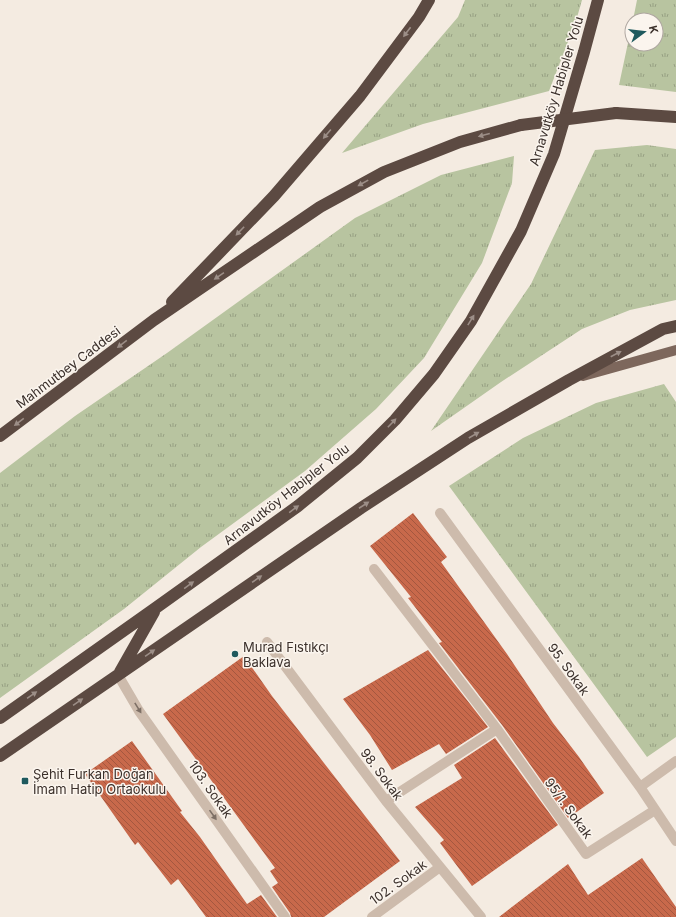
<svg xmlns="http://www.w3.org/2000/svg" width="676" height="917" font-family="Inter,sans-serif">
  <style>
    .grass { fill: url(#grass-tufts) }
    .building { fill: url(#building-back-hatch) }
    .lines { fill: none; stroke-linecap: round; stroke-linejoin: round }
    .minor { stroke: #cdbbac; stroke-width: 10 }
    .major { stroke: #7d675c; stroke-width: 10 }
    .highway { stroke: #5c4a42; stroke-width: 12 }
    .highway-bridge { stroke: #5c4a42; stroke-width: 12 }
    .oneway { fill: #9c8e87 }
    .oneway2 { fill: #7d6f65 }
    .poi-dot { fill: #1f5a5e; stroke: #fbf5ee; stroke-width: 1.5 }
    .labels { text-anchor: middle; stroke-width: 3; stroke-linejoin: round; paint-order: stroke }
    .street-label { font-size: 13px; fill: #3b302b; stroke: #fbf5ee }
    .poi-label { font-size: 13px; fill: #3b302b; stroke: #fbf5ee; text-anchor: start }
  </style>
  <defs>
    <pattern id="grass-tufts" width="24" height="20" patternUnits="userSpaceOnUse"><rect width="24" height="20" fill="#b8c4a0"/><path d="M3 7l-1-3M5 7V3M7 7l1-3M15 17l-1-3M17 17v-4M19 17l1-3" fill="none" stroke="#97a083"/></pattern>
    <pattern id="building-back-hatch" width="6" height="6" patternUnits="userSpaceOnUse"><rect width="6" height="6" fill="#c8694b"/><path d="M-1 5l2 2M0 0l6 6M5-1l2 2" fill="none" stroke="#a4573f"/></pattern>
  </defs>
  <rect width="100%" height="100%" fill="#f4ebe1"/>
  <path class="grass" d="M 465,0 L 582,0 L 576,21 L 549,91 L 423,124 L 342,153 L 458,17 Z
    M 637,0 L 676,0 L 676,92 L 619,85 L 632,24 L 632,44 L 656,44 L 656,20 L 633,20 Z
    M 647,145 L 676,149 L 676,300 L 630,310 L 582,329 L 501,382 L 431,431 L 531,284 L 595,150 Z
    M 514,156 L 512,183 L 482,263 L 424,358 L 376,409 L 305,471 L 201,547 L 124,609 L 0,698 L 0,473 L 75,416 L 167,353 L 355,218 L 441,175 Z
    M 664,384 L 676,402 L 676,737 L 647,757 L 449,486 L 523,438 L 596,403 Z"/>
  <path class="building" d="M 413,513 L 447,557 L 441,562 L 507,654 L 553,723 L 579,757 L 604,793 L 568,818 L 502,725 L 439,643 L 442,642 L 408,598 L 411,597 L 370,546 Z
    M 428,650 L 488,727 L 446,754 L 439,744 L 392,770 L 370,735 L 343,699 Z
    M 244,656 L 272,696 L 400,861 L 324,917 L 291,917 L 290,913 L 272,887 L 278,883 L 270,871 L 275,868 L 163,714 Z
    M 495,738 L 558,825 L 472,886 L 440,843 L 444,840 L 415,807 L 462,778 L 454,765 Z
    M 132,741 L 182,811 L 180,812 L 200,837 L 247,904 L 261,895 L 277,917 L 206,917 L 178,879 L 171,885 L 138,842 L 135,845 L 85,774 Z
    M 642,858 L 676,907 L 676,917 L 499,917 L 568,864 L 588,895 Z"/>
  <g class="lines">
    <path class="minor" d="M 440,513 L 640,787 L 676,841
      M 374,569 L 497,729 L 386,801
      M 267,642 L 386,801 L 481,917
      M 118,675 L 139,711 L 285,917
      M 497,729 L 586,854 L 655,810
      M 640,787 L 676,761
      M 372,917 L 440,867"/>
    <path class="major" d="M 583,376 L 676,350"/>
    <path class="highway" d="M 616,113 L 676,117
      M 172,302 L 274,196 L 360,96 L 419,17 L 429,0
      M 0,436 L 154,320 L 320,207 L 384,172 L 460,142 L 521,125
      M 120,672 L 154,612
      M 0,718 L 157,607 L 298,506 L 357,458 L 395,420 L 434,374 L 471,321 L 521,231 L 554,154 L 584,52 L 598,0
      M 0,756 L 361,508 L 468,438 L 569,380 L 663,329 L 676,326"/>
    <path class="highway-bridge" d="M 521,125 L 616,113"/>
  </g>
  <defs><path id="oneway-solid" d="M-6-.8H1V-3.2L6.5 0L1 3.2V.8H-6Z"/></defs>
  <g class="oneway">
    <use href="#oneway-solid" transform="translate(407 32) rotate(127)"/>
    <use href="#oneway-solid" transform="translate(327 134) rotate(130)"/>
    <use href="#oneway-solid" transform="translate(484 135) rotate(165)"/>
    <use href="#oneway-solid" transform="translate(363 183) rotate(151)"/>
    <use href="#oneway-solid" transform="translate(240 231) rotate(134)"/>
    <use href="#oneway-solid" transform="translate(219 276) rotate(146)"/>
    <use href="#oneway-solid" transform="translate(471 320) rotate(-58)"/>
    <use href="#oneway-solid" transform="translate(122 344) rotate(143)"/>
    <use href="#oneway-solid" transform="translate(616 354) rotate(-28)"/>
    <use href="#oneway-solid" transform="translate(19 422) rotate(143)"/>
    <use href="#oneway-solid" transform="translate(392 423) rotate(-46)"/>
    <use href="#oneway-solid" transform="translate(474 435) rotate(-30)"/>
    <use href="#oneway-solid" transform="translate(364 505) rotate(-33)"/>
    <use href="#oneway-solid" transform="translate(294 509) rotate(-36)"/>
    <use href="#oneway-solid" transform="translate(257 579) rotate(-35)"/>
    <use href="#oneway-solid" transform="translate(189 585) rotate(-36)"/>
    <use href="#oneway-solid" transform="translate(150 653) rotate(-35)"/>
    <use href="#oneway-solid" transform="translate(32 695) rotate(-35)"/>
    <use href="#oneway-solid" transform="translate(78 702) rotate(-35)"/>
  </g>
  <g class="oneway2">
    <use href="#oneway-solid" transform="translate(138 708) rotate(58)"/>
    <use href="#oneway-solid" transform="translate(213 815) rotate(55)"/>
  </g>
  <g class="poi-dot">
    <circle cx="235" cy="654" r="4"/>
    <rect x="21" y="777" width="8" height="8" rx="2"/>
  </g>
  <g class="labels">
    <g class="street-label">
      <text transform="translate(556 91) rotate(-73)" y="5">Arnavutköy Habipler Yolu</text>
      <text transform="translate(68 367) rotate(-37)" y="5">Mahmutbey Caddesi</text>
      <text transform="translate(286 494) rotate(-38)" y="5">Arnavutköy Habipler Yolu</text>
      <text transform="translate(569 669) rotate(54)" y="5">95. Sokak</text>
      <text transform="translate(382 774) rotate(53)" y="5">98. Sokak</text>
      <text transform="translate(211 789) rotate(55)" y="5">103. Sokak</text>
      <text transform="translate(569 808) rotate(54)" y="5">95/1. Sokak</text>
      <text transform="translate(398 882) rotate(-36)" y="5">102. Sokak</text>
    </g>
    <g class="poi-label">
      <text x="243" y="652">Murad Fıstıkçı<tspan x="243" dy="15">Baklava</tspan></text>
      <text x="33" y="779">Şehit Furkan Doğan<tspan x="33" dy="15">İmam Hatip Ortaokulu</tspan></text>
    </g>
  </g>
  <g transform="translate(644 32) rotate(75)"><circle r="19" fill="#fbf5ee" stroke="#aea6a0"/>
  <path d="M0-3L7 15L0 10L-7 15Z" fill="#1f5a5e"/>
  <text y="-6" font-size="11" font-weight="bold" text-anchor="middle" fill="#3b302b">K</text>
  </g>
</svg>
